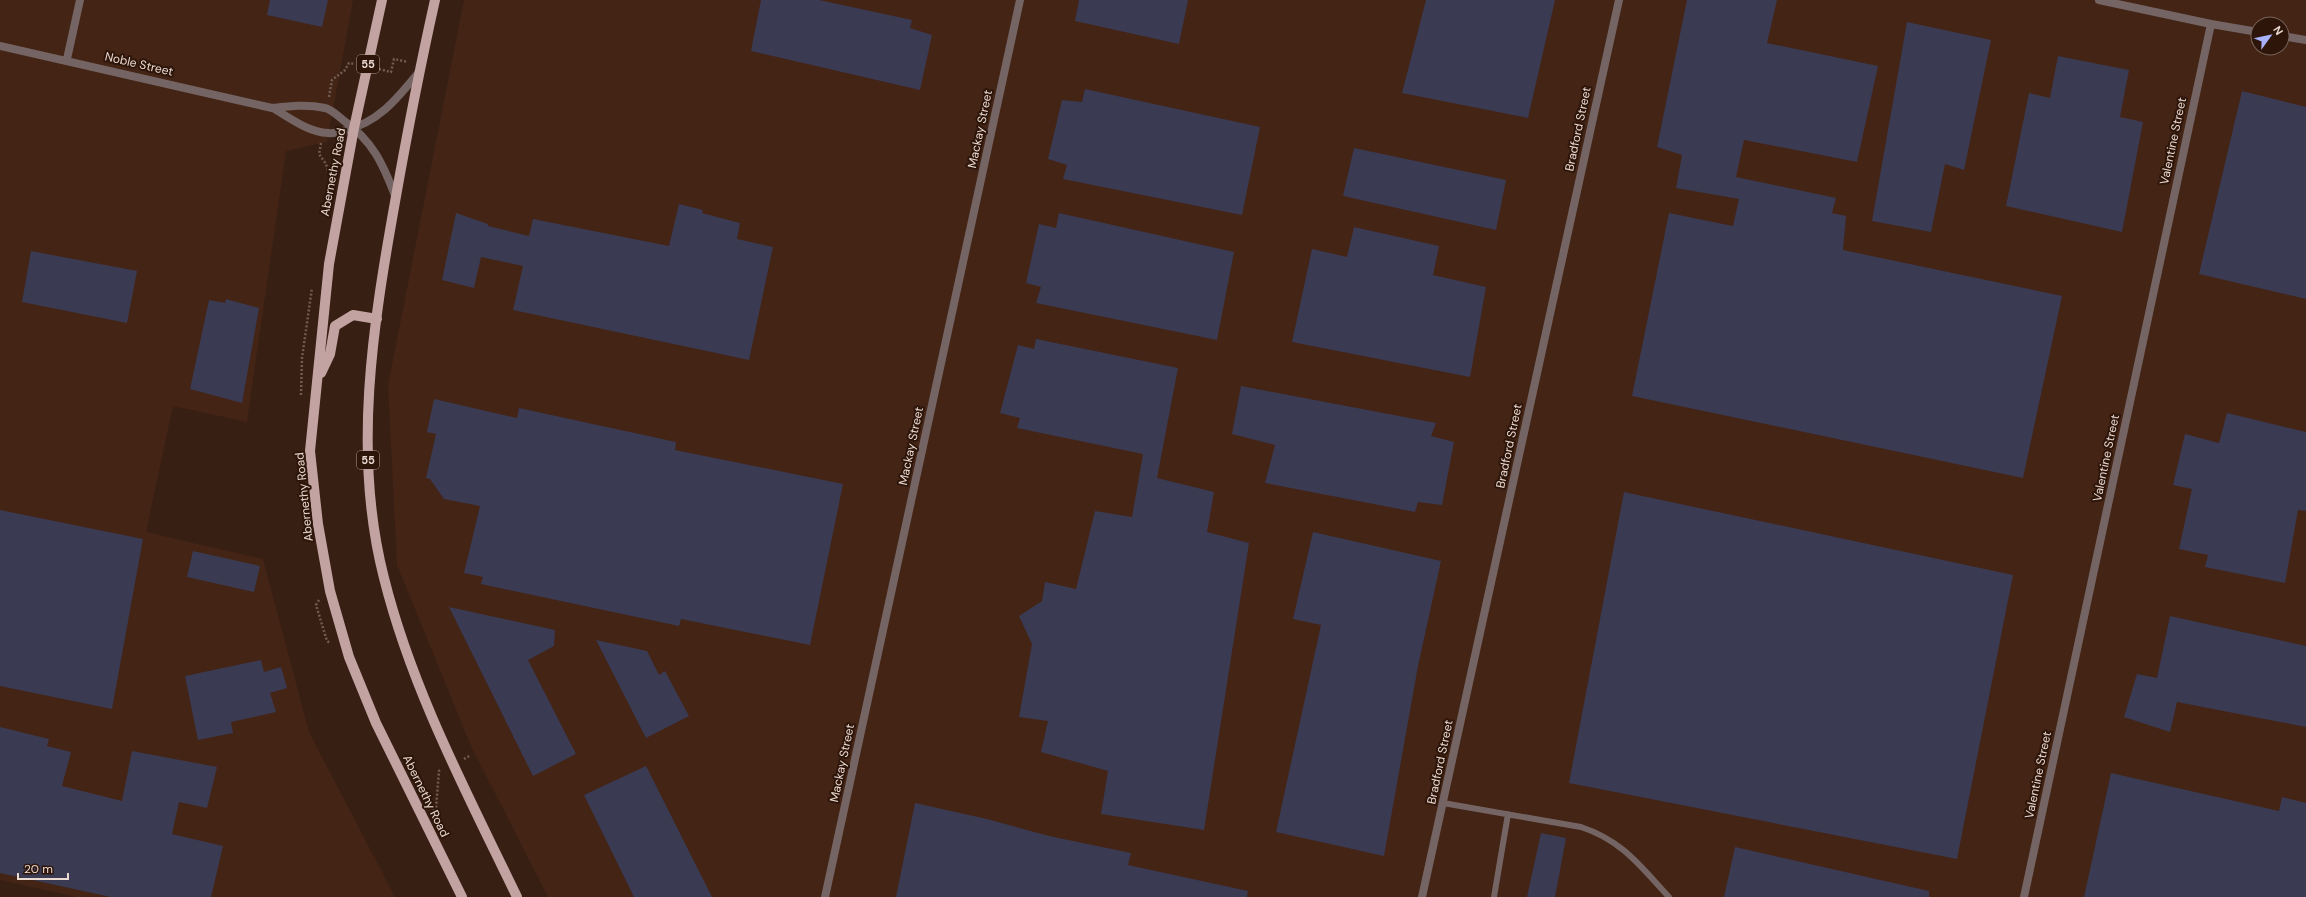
<svg xmlns="http://www.w3.org/2000/svg" width="2306" height="897" font-family="'DM Sans',sans-serif">
  <style>
    .built { fill: #432415; fill-rule: evenodd }
    .building { fill: #3b3a53 }
    .lines { fill: none; stroke-linecap: round; stroke-linejoin: round }
    .path { stroke: #725c52; stroke-width: 2.5; stroke-dasharray: 2 2; stroke-linecap: butt }
    .lane { stroke: #746564; stroke-width: 6 }
    .street { stroke: #746564; stroke-width: 8 }
    .primary { stroke: #c2a3a2; stroke-width: 10 }
    .labels { text-anchor: middle; stroke-width: 4; stroke-linejoin: round; paint-order: stroke }
    .shield { fill: #2d150a; stroke: #b19e95; stroke-width: 1 }
    .shield-label { font-size: 11px; font-weight: bold; fill: #ead9d1 }
    .street-label { font-size: 12px; fill: #ead9d1; stroke: #2d150a }
  </style>
  <rect width="100%" height="100%" fill="#381f14"/>
  <path class="built" d="M 0,0 L 353,0 L 327,142 L 286,151 L 247,422 L 173,406 L 146,532 L 263,559 L 309,732 L 395,897 L 77,897 L 0,880 Z
    M 464,0 L 2306,0 L 2306,897 L 548,897 L 471,746 L 397,565 L 388,385 ZM 2258,24 L 2282,24 L 2282,48 L 2258,48 Z"/>
  <path class="building" d="M 270,0 L 328,0 L 322,27 L 267,15 Z
    M 761,0 L 819,0 L 912,20 L 910,28 L 932,35 L 920,90 L 751,51 Z
    M 1079,0 L 1188,0 L 1179,44 L 1075,21 Z
    M 1426,0 L 1555,0 L 1528,118 L 1402,93 Z
    M 1687,0 L 1777,0 L 1767,43 L 1878,66 L 1857,162 L 1744,140 L 1736,177 L 1836,198 L 1832,213 L 1846,216 L 1843,250 L 2062,296 L 2023,478 L 1632,396 L 1669,213 L 1733,226 L 1739,199 L 1676,188 L 1682,155 L 1657,147 Z
    M 1907,22 L 1991,40 L 1964,170 L 1945,164 L 1931,232 L 1872,221 Z
    M 2058,56 L 2129,70 L 2120,117 L 2143,122 L 2122,232 L 2006,206 L 2029,93 L 2050,98 Z
    M 1085,89 L 1260,127 L 1242,215 L 1063,179 L 1067,165 L 1048,159 L 1062,100 L 1082,102 Z
    M 2242,91 L 2306,107 L 2306,299 L 2199,274 Z
    M 1354,148 L 1506,180 L 1496,230 L 1343,196 Z
    M 679,204 L 703,210 L 702,213 L 740,223 L 737,239 L 773,247 L 749,360 L 513,310 L 523,266 L 481,257 L 474,288 L 442,280 L 456,213 L 488,224 L 488,226 L 529,236 L 533,219 L 669,246 Z
    M 1059,213 L 1234,252 L 1217,340 L 1036,303 L 1041,287 L 1026,283 L 1039,224 L 1056,228 Z
    M 1354,227 L 1439,246 L 1433,275 L 1486,287 L 1470,377 L 1292,342 L 1312,249 L 1347,257 Z
    M 31,251 L 137,271 L 127,323 L 22,302 Z
    M 226,299 L 259,308 L 242,403 L 190,389 L 209,300 L 225,303 Z
    M 1036,339 L 1178,368 L 1157,478 L 1214,492 L 1207,532 L 1249,543 L 1204,830 L 1101,814 L 1108,771 L 1041,752 L 1048,721 L 1019,717 L 1032,644 L 1019,616 L 1042,601 L 1045,582 L 1076,589 L 1095,511 L 1132,517 L 1143,454 L 1017,428 L 1020,418 L 1000,413 L 1018,345 L 1034,349 Z
    M 1241,386 L 1436,423 L 1431,436 L 1454,442 L 1442,505 L 1418,502 L 1415,512 L 1265,483 L 1275,445 L 1232,434 Z
    M 434,399 L 517,418 L 519,408 L 676,442 L 675,450 L 843,484 L 810,645 L 681,619 L 679,626 L 481,584 L 483,577 L 464,573 L 480,506 L 444,499 L 430,479 L 426,478 L 436,434 L 427,432 Z
    M 2227,413 L 2306,432 L 2306,511 L 2298,510 L 2285,583 L 2205,567 L 2208,555 L 2179,549 L 2192,489 L 2173,485 L 2185,434 L 2219,443 Z
    M 1624,492 L 2013,575 L 1957,859 L 1569,783 Z
    M 0,510 L 143,539 L 112,709 L 0,686 Z
    M 1313,532 L 1441,561 L 1418,666 L 1384,856 L 1276,832 L 1321,625 L 1293,619 Z
    M 193,551 L 260,566 L 254,592 L 187,577 Z
    M 449,607 L 555,630 L 554,646 L 528,660 L 576,754 L 533,776 Z
    M 2170,616 L 2306,646 L 2306,727 L 2177,702 L 2170,732 L 2124,717 L 2137,674 L 2157,678 Z
    M 596,640 L 647,651 L 659,675 L 665,671 L 689,716 L 646,738 Z
    M 261,660 L 264,672 L 281,667 L 287,688 L 270,693 L 276,712 L 231,722 L 233,733 L 198,740 L 185,676 Z
    M 0,727 L 49,739 L 47,746 L 71,752 L 62,786 L 122,801 L 132,751 L 217,767 L 207,808 L 179,802 L 172,834 L 223,846 L 211,897 L 111,897 L 0,873 Z
    M 646,766 L 712,897 L 634,897 L 584,795 Z
    M 2111,773 L 2279,811 L 2282,797 L 2306,803 L 2306,897 L 2084,897 Z
    M 915,803 L 987,819 L 1049,836 L 1131,853 L 1128,865 L 1248,891 L 1247,897 L 896,897 Z
    M 1541,833 L 1566,838 L 1555,897 L 1527,897 Z
    M 1735,847 L 1929,891 L 1929,897 L 1724,897 Z"/>
  <g class="lines">
    <path class="path" d="M 379,69 L 391,72 L 394,59 L 408,62
      M 329,97 L 332,80 L 345,70 L 349,63 L 355,64
      M 321,143 L 319,154 L 326,164 L 330,179
      M 301,395 L 302,358 L 312,288
      M 319,600 L 316,605 L 327,641 L 330,643
      M 464,759 L 471,755
      M 433,810 L 436,808 L 439,771 L 441,770"/>
    <path class="lane" d="M 1443,803 L 1581,827 C 1623,841 1640,866 1669,897
      M 1494,897 L 1508,814"/>
    <path class="street" d="M 2099,0 L 2211,24 L 2258,32
      M 2282,36 L 2306,40
      M 0,46 L 272,108 C 290,106 307,104 325,108 C 331,109 338,116 343,120 C 373,141 383,164 396,198
      M 67,59 L 80,0
      M 273,108 C 290,118 308,132 328,133 C 333,134 339,132 343,131 C 378,123 397,99 419,72
      M 825,897 L 1020,0
      M 1422,897 L 1619,0
      M 2024,897 L 2211,24"/>
    <path class="primary" d="M 382,0 L 354,128 L 329,264 L 310,451 L 318,524 L 330,591 L 349,657 L 376,723 L 462,897
      M 435,0 C 420,67 407,134 395,202 C 373,325 352,454 384,578 C 412,690 467,793 517,897
      M 321,373 L 330,354 L 335,326 L 353,315 L 377,319"/>
  </g>
  <g class="labels">
    <g class="shield">
      <rect x="357" y="55" width="22" height="18" rx="3"/>
      <rect x="357" y="451" width="22" height="18" rx="3"/>
    </g>
    <g class="shield-label">
      <text x="368" y="68">55</text>
      <text x="368" y="464">55</text>
    </g>
    <g class="street-label">
      <text transform="translate(139 64) rotate(13)" y="4">Noble Street</text>
      <text transform="translate(980 129) rotate(-78)" y="4">Mackay Street</text>
      <text transform="translate(1578 129) rotate(-78)" y="4">Bradford Street</text>
      <text transform="translate(2173 141) rotate(-78)" y="4">Valentine Street</text>
      <text transform="translate(333 172) rotate(-79)" y="4">Abernethy Road</text>
      <text transform="translate(911 446) rotate(-78)" y="4">Mackay Street</text>
      <text transform="translate(1509 446) rotate(-78)" y="4">Bradford Street</text>
      <text transform="translate(2106 458) rotate(-78)" y="4">Valentine Street</text>
      <text transform="translate(304 497) rotate(-96)" y="4">Abernethy Road</text>
      <text transform="translate(1440 762) rotate(-78)" y="4">Bradford Street</text>
      <text transform="translate(842 763) rotate(-78)" y="4">Mackay Street</text>
      <text transform="translate(2038 775) rotate(-78)" y="4">Valentine Street</text>
      <text transform="translate(426 796) rotate(64)" y="4">Abernethy Road</text>
    </g>
  </g>
  <g transform="translate(2270 36) rotate(57)"><circle r="19" fill="#2d150a" stroke="#79635a"/>
  <path d="M0-3L7 15L0 10L-7 15Z" fill="#a7b1fc"/>
  <text y="-6" font-size="11" font-weight="bold" text-anchor="middle" fill="#ead9d1">N</text>
  </g>
  <path d="M18 873v6h50v-6" fill="none" stroke="#ead9d1" stroke-width="2"/>
  <text x="24" y="873" font-size="12" fill="#ead9d1" stroke="#2d150a" stroke-width="3" paint-order="stroke">20 m</text>
</svg>
